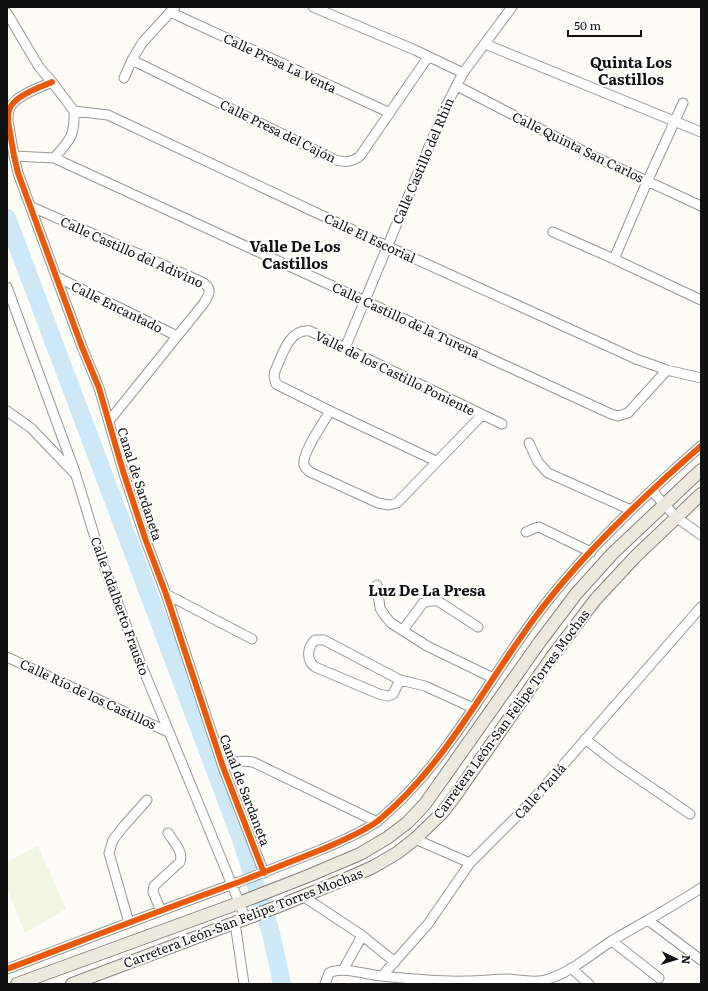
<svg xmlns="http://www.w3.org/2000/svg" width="708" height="991" font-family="Literata,serif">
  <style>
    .pitch { fill: #f0f6e1 }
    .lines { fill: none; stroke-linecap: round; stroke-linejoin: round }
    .river { stroke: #cde8f7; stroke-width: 18 }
    .minor-casing { stroke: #979795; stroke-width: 11 }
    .major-casing { stroke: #858482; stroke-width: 14 }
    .minor { stroke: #fffffe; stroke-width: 9 }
    .major { stroke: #ede9dc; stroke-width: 12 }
    .cycleway-casing { stroke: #fff; stroke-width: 8 }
    .cycleway { stroke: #e8590c; stroke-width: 6 }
    .labels { text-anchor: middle; stroke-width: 4; stroke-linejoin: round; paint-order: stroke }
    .street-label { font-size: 13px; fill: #111; stroke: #fff }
    .quarter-label { font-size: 15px; font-weight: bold; fill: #111; stroke: #fff }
  </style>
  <rect width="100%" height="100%" fill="#fdfcf7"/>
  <path class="pitch" d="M 38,846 L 66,909 L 25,933 L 7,889 L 7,862 Z"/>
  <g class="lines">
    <path class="river" d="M 7,218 L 241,839 L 271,933 L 282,984"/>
    <defs>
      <path id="minor" d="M 313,7 L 415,50 L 463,73
        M 170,12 L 390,113
        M 7,13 L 39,67 L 52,82 L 74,111 L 108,115 L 387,246 L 636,359 L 667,370 L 701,378
        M 485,44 L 701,132
        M 132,60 L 333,159 C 343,163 351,163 360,156 L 428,57
        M 124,78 L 132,60 L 142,43 L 175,7
        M 52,82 C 41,87 17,95 11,106 C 8,110 8,116 8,121 L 14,156 L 18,173 L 82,347 L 99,388 L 123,471 L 146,541 L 166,594 L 223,767 L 264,873
        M 457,86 L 591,155 L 701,206
        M 14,156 L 54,158 C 70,140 75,136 74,111
        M 54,158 L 611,414 L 618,416 L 628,413 L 667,370
        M 32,207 L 200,281 C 212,287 211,292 204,303 L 109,421
        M 553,232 L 614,259 L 701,300
        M 614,259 L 647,182 L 683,103
        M 57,277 L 177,336
        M 7,287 L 75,472 L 103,564 L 139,659 L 246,919
        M 345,348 L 446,106 L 463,73 L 512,7
        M 7,411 L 31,428 L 75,474
        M 330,411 C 324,422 301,454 304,465 C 305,468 308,470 310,472 L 378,503 L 389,505 L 397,503 L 482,415
        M 529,443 L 538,462 L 548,473 L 631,510
        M 436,461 L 330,411 L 276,384 L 274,376 L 275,371 C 282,356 289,328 310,331 L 502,424
        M 652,491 L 676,517 L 701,535
        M 526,532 L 535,528 L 539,527 L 591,552
        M 377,585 L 380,608 L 385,616 L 391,623 L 427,646 L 493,678
        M 166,594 L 252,639
        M 403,630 L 423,603 L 430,601 L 438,601 L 478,627
        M 7,657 L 168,732
        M 400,680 L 393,694 L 388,696 L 379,694 L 315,667 C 306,660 307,648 315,640 L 324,640 L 400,680 L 425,686 L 473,708
        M 585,739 L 617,764 L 690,814
        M 223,767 C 234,762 241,760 253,762 L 377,822
        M 415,839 L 470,863
        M 304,897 L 360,934 L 395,962
        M 161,911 L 153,892 L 154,886 L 180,862 C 184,852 173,841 168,833
        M 648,920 L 701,960
        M 129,923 L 109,853 L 113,840 L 123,827 L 147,800
        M 235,923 L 244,984
        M 612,941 L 659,978
        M 571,968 L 589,984
        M 7,969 C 84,940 161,910 239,882 C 267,871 295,860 323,849 C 341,841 364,832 379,820 C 450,761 490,674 546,603 C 590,547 647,493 701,446
        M 343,970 L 362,936
        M 382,976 L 428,924 L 470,863 L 529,804 L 701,607
        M 325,984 L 329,973 C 343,966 367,975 382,976 C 410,979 439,982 467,981 C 481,981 495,979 509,979 C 521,980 533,983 545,980 C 571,973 591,954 613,940 C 642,923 672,907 701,888"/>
      <path id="major" d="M 17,984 L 239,903 L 308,876 L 360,854 L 387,838 L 407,823 L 425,804 L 539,643 L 576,594 L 612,554 L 701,470
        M 72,984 L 274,908 L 348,878 L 373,867 L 397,853 L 415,839 L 442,813 L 455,796 L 552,657 L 595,600 L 635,557 L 701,494"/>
    </defs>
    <use href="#minor" class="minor-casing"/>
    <use href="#major" class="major-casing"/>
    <use href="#minor" class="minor"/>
    <use href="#major" class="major"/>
    <defs>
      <path id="cycleway" d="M 52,82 C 41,87 17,95 11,106 C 8,110 8,116 8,121 L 14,156 L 18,173 L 82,347 L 99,388 L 123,471 L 146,541 L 166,594 L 223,767 L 264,873
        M 7,969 C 84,940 161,910 239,882 C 267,871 295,860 323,849 C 341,841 364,832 379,820 C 450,761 490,674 546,603 C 590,547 647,493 701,446"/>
    </defs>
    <use href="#cycleway" class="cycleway-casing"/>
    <use href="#cycleway" class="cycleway"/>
  </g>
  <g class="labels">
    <g class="street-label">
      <text transform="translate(280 63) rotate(25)" y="5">Calle Presa La Venta</text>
      <text transform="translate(278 131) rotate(26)" y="5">Calle Presa del Cajón</text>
      <text transform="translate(578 147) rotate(26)" y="5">Calle Quinta San Carlos</text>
      <text transform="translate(423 161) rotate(-67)" y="5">Calle Castillo del Rhin</text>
      <text transform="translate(370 238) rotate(25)" y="5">Calle El Escorial</text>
      <text transform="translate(132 252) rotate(24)" y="5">Calle Castillo del Adivino</text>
      <text transform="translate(117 307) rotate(26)" y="5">Calle Encantado</text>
      <text transform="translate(406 320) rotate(25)" y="5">Calle Castillo de la Turena</text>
      <text transform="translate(395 373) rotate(26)" y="5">Valle de los Castillo Poniente</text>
      <text transform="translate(140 484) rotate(72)" y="5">Canal de Sardaneta</text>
      <text transform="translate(120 606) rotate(70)" y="5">Calle Adalberto Frausto</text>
      <text transform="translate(88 694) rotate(25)" y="5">Calle Río de los Castillos</text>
      <text transform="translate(511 714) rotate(-54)" y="5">Carretera León-San Felipe Torres Mochas</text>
      <text transform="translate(245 790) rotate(69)" y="5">Canal de Sardaneta</text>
      <text transform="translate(540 791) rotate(-48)" y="5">Calle Tzulá</text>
      <text transform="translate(243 918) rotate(-21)" y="5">Carretera León-San Felipe Torres Mochas</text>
    </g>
    <g class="quarter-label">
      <text x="631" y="68">Quinta Los<tspan x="631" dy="17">Castillos</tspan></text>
      <text x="295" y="252">Valle De Los<tspan x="295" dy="17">Castillos</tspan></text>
      <text x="427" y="596">Luz De La Presa</text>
    </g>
  </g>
  <rect width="708" height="991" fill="none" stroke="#111111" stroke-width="16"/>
  <g transform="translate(676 959) rotate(94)" stroke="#ffffff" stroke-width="3" paint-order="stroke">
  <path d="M0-3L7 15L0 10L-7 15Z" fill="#111111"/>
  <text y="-6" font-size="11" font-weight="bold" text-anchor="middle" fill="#111111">N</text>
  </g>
  <path d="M568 30v6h73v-6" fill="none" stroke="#111111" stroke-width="2"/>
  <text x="574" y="30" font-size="12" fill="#111111" stroke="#ffffff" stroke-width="3" paint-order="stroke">50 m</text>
</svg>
